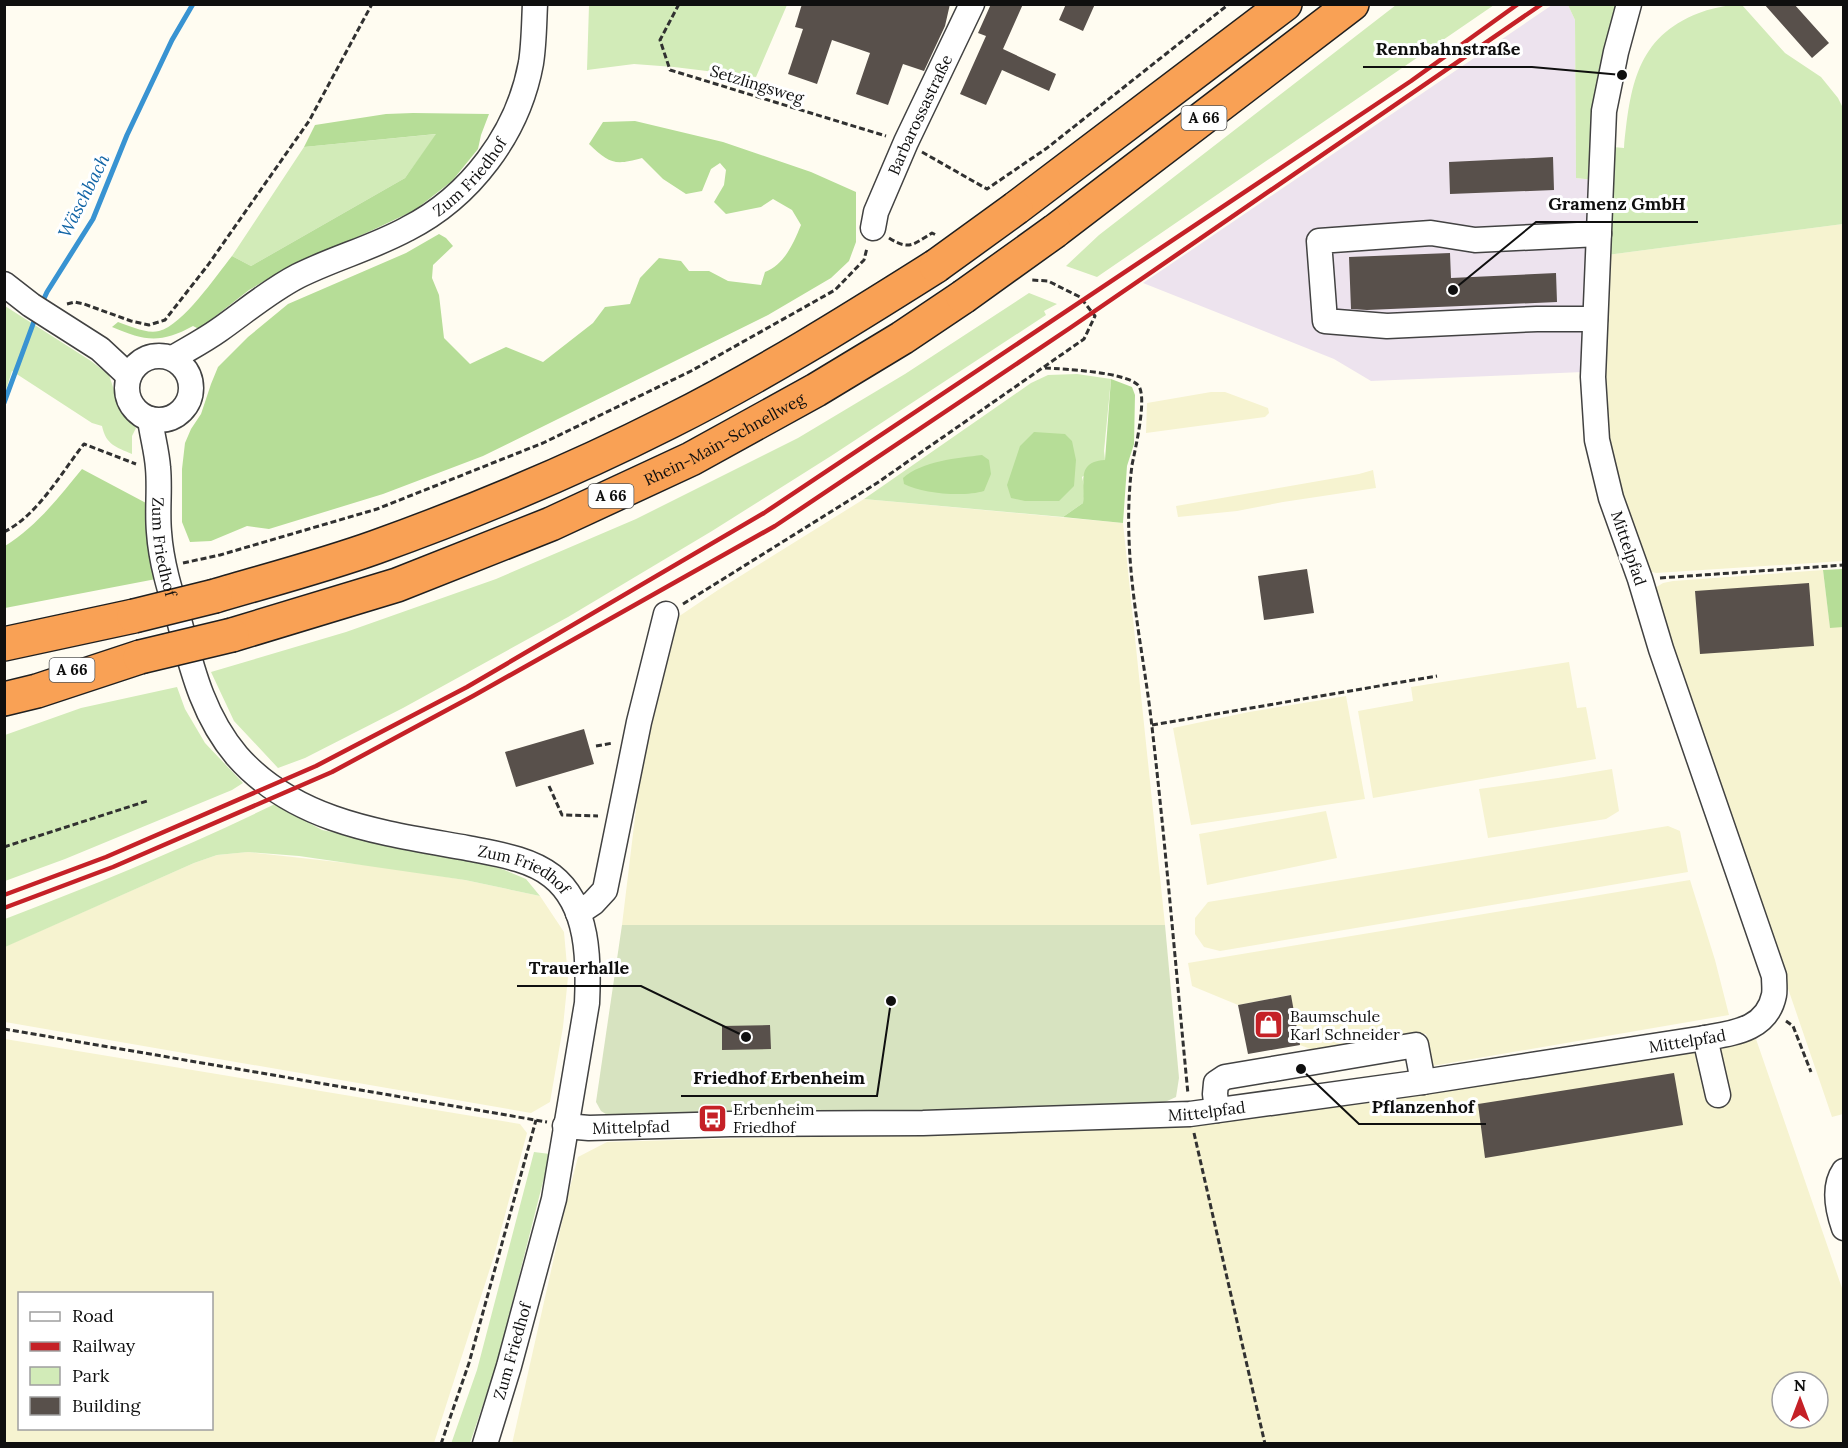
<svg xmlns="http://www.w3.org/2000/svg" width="1848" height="1448" font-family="Lora,serif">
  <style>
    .industrial { fill: #ede3ee }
    .farmland { fill: #f6f3d0; fill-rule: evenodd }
    .green { fill: #d2ebb8 }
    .forest { fill: #b6dd97 }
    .cemetery { fill: #d7e3c0 }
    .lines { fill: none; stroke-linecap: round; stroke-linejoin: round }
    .stream { stroke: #3893d2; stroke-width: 5 }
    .building { fill: #58504b }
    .minor-casing { stroke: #424242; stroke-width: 27 }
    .highway-casing { stroke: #202020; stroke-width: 36 }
    .path { stroke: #313131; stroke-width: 3; stroke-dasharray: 6 3; stroke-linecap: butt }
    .minor { stroke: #fff; stroke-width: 24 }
    .highway { stroke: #f9a155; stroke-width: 33 }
    .rail { stroke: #c52127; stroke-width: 4.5 }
    .highway-bridge-casing { stroke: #202020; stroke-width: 36; stroke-linecap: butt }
    .highway-bridge { stroke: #f9a155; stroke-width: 33 }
    .labels { text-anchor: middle; stroke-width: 6; stroke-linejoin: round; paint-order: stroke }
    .shield { fill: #fff; stroke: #575757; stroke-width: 1.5 }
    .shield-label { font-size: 15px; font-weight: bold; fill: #0f0f0f }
    .street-label { font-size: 16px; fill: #0f0f0f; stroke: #fff }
    .poi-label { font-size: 16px; fill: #0f0f0f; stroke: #fff; text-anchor: start }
    .water-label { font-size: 18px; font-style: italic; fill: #1265a6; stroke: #fff }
    .leader { fill: none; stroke: #0f0f0f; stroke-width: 2 }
    .callout-dot { fill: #0f0f0f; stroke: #fff; stroke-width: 2 }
    .callout-label { font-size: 18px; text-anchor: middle; font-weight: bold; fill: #0f0f0f; stroke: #fff; stroke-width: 6; stroke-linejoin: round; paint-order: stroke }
  </style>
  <rect width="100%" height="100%" fill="#fffcf1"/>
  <path class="industrial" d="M 1552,5 L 1568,5 L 1575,20 L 1576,178 L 1594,180 L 1583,372 L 1371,381 L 1334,359 L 1143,283 Z"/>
  <path class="farmland" d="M 1843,224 L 1843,561 L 1656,573 L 1648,571 L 1638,548 L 1612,460 L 1606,420 L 1604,385 L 1607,255 Z
    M 1211,392 L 1225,392 L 1268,408 L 1269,413 L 1265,417 L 1146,433 L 1147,403 Z
    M 1373,470 L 1376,488 L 1283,502 L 1237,511 L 1178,517 L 1176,506 L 1359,474 Z
    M 864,499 L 1123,523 L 1165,925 L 622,925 L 640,776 L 675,619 L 718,590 Z
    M 1823,570 L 1830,627 L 1843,627 L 1843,1114 L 1832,1117 L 1653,594 L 1655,588 L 1663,583 L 1673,581 Z
    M 1569,662 L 1577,708 L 1586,707 L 1596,759 L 1373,798 L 1358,711 L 1413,701 L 1411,687 Z
    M 1346,696 L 1365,799 L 1191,825 L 1173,728 L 1249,712 Z
    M 1612,769 L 1619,811 L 1606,819 L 1488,838 L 1479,789 L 1558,778 Z
    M 1326,811 L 1337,858 L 1207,885 L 1199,834 Z
    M 1668,826 L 1680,831 L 1688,872 L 1220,951 L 1204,947 L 1195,934 L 1195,918 L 1208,902 Z
    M 248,852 L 383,867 L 465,880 L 540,896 L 564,932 L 568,977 L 563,1027 L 550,1102 L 531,1113 L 5,1022 L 4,947 L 194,863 L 217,855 Z
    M 1690,880 L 1715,960 L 1729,1015 L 1432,1066 L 1426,1034 L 1316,1051 L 1300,1045 L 1290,995 L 1238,1005 L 1192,986 L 1188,963 Z
    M 5,1039 L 520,1124 L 527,1133 L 494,1256 L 434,1443 L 5,1443 ZM 20,1294 L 212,1294 L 212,1428 L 20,1428 Z
    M 1756,1039 L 1843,1291 L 1843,1443 L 512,1444 L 569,1191 L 578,1157 L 607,1142 L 1190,1125 ZM 1782,1382 L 1818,1382 L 1818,1418 L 1782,1418 Z"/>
  <path class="green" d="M 589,5 L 589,4 L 787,5 L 756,77 L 674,67 L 634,64 L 587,70 Z
    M 1396,5 L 1494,5 L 1097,277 L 1066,266 L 1099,235 Z
    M 1568,5 L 1617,5 L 1613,33 L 1599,74 L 1595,106 L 1594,180 L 1576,178 L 1575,20 Z
    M 1731,5 L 1742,5 L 1785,53 L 1821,77 L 1838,98 L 1843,108 L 1843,224 L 1607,255 L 1613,147 L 1624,148 C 1630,88 1636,37 1699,13 C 1709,9 1720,7 1731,5 Z
    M 437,134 L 405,178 L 251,266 L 232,256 L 304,147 Z
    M 1029,293 L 1057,304 L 1044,311 L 1046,315 L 831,456 L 712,531 L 568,617 L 403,708 L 305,758 L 278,768 L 234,721 L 211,672 L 346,632 L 496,579 L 636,519 L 798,438 L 905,374 Z
    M 5,306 L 91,361 L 109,375 L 119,405 L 136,428 L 132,436 L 132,454 C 116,447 106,445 102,426 L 92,423 L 12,371 L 5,393 Z
    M 1077,374 L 1111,379 L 1104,451 L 1105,460 L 1082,477 L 1085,490 L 1083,503 L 1063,517 L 864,499 L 1031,383 L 1048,375 Z
    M 177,687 L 185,709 L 205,743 L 243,783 L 232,790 L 65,859 L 5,881 L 5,735 L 81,708 Z
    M 275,804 L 322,830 L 469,860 L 502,869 L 526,879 L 540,896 L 465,880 L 299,856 L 248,852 L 217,855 L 194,863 L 5,947 L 5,919 C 96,884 187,847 275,804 Z
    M 534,1152 L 550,1154 L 497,1363 L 470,1443 L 451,1444 L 477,1370 Z"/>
  <path class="forest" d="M 413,113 L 489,114 L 481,135 L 478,149 L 452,181 L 415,210 L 377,228 L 278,273 L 249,290 L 199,329 L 193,326 C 160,344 145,341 112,327 L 118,322 C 130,326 146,334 159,331 C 183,325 216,276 232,256 L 251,266 L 405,178 L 436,134 L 304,147 L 315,125 L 386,114 Z
    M 635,121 L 723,142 L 811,172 L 856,192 L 856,242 L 849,261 L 831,278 L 768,315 L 483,456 L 383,494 L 269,529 L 247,526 L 211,541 L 190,542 L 182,522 L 182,469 L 185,443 L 191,429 L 201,414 L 211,384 L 218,367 L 248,337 L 288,304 L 406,253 L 439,234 L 446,238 L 453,246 L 433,265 L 432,278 L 439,295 L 444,338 L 470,364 L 506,347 L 543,362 L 593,323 L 605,307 L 630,304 L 640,278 L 659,258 L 681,261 L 689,271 L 709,271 L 728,281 L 761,285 L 765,272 C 785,264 793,244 801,225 L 792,210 L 773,199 L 761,207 L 726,214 L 714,202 L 724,185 L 726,170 L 720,163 L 711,169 L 702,191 L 686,194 L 663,179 L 642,158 C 614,166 609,163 589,144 L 603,122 Z
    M 1111,379 L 1132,387 L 1135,395 L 1134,444 L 1127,466 L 1123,523 L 1063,517 L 1083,503 C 1086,483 1075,462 1105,460 Z
    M 1034,432 L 1065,434 L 1072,441 L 1076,460 L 1074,486 L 1059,501 L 1025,501 L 1011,498 L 1007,485 L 1020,446 Z
    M 982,455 L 989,460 L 991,474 L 984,491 C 964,497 923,494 904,484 L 903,478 C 922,461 958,458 982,455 Z
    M 82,469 L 146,503 L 148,541 L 156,579 L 5,608 L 5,546 C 36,527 59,497 82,469 Z
    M 1843,569 L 1843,627 L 1830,628 L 1823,570 Z"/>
  <path class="cemetery" d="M 622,925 L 1165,925 L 1179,1078 L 1176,1097 L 1165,1102 L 1147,1106 L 614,1119 L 601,1111 L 596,1102 Z"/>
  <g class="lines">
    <path class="stream" d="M 41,305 L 47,292 L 93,219 L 127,135 L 172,40 L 193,4
      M 4,403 L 36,316"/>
  </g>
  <path class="building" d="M 802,4 L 950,4 L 945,26 L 924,71 L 903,64 L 888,105 L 856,94 L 870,53 L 832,40 L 817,84 L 788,74 L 803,29 L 795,27 Z
    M 991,4 L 1023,4 L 1003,49 L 1056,74 L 1049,91 L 1002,70 L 986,105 L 960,94 L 986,36 L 978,33 Z
    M 1066,4 L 1095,4 L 1083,31 L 1059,20 Z
    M 1764,4 L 1794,4 L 1829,43 L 1812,58 Z
    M 1553,157 L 1554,190 L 1450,194 L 1449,162 Z
    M 1450,253 L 1451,278 L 1556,273 L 1557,302 L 1367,310 L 1351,309 L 1349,257 Z
    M 1307,569 L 1314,613 L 1264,620 L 1258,576 Z
    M 1809,583 L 1814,646 L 1700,654 L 1695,591 Z
    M 584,729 L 594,764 L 516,787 L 505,752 Z
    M 1291,995 L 1300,1045 L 1248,1054 L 1238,1005 Z
    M 770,1025 L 771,1049 L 722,1050 L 722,1026 Z
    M 1674,1073 L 1683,1125 L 1485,1158 L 1478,1104 Z"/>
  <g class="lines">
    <defs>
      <g id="minor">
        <path id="s1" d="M 873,228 L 876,212 L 906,142 L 972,4"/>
        <path d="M 4,284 L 31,305 L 100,349 L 129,376"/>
        <path d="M 1595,319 L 1537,319 L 1387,326 L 1325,321 L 1319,241 L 1431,233 L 1475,240 L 1599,234"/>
        <circle cx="159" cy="388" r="32"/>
        <path id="s2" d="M 173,358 C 188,349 205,340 219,330 C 246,311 269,291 298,276 C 334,258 372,248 407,229 C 470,197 518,134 531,63 C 534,44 534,24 535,4"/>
        <path id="s3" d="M 150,419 C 152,435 157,452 158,468 C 160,489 157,511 159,532 C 161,562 170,591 179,620 C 192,669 203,716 237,756 C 296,823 384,833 467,848 C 496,854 529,858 552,876 C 589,905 589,961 587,1003 L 554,1199 L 509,1366 L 485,1444"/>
        <path d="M 578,913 L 593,903 L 605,890 L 639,722 L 666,614"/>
        <path d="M 1705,1038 L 1718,1095"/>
        <path d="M 1217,1110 L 1215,1094 L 1216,1083 L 1225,1077 L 1416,1045 L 1423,1082"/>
        <path id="s4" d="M 565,1126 L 589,1128 L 730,1124 L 923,1123 L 1190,1114 L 1423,1082 L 1705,1038 C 1733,1033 1767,1030 1774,995 C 1775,990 1774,982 1774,976 L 1661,649 L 1640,579 L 1611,498 L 1597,440 L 1593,377 L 1604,111 L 1616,52 L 1629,4"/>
        <path d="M 1844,1171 C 1833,1187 1838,1211 1844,1228"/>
      </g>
      <g id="highway">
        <path d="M 1016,208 L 1285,4"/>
        <path d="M 1055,231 L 1352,4"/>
        <path d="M 215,596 C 269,580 323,566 376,547 C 476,511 574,470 669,422 C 761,376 849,321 936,266"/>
        <path id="s5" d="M 232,635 L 397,585 L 551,524 L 691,459 L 816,390 L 902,338 L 963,297"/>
        <path d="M 4,644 L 134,616"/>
        <path d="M 4,699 L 37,691 L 140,657"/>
      </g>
    </defs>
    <use href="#minor" class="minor-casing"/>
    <use href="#highway" class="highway-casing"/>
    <path class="path" d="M 679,4 L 660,40 L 670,70 L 886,136
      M 922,152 L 987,189 L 1047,148 L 1229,4
      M 889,238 C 909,251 914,244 932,233 L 936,235
      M 67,304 L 75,302 L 84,304 L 131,321 L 149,325 L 165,320 L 208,265 L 309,121 L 372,4
      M 1045,368 C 1064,369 1125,372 1138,385 C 1148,396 1135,450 1132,465 C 1129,489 1128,514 1129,538 C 1131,601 1145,664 1152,727 C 1166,849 1176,971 1188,1094
      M 4,532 C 38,515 61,473 84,444 L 136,464
      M 183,563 L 220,555 L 377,509 L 543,443 L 691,371 L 835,290 L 864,260 L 867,248
      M 1660,578 L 1844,565
      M 683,604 L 877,483 L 1084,339 L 1095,316 L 1080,297 L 1048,281 L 1031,280
      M 1152,725 L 1437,676
      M 596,746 L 613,743
      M 549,786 L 562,815 L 598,816
      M 4,847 L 147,801
      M 1786,1021 L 1793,1026 L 1811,1072
      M 4,1029 L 547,1122
      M 1194,1133 L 1265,1444
      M 441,1444 L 469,1363 L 536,1120"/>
    <use href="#minor" class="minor"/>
    <use href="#highway" class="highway"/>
    <path class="rail" d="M 4,895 L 106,857 L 316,766 L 467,687 L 764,513 L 1411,81 L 1518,4
      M 4,908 L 113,867 L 332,772 L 473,696 L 775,526 L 1070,328 L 1542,4"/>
    <defs>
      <path id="highway-bridge" d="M 936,266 L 1016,208
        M 963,297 L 1055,231
        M 134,616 L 215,596
        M 140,657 L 232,635"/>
    </defs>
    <use href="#highway-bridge" class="highway-bridge-casing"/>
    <use href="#highway-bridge" class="highway-bridge"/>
  </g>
  <defs>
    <symbol id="shop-square" viewBox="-11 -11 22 22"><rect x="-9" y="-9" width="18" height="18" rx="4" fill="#c52127" stroke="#fff"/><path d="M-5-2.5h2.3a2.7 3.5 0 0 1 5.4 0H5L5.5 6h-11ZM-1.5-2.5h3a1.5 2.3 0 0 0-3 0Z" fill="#fff"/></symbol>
    <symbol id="bus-square" viewBox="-11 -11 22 22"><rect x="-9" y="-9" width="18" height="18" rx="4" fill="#c52127" stroke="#fff"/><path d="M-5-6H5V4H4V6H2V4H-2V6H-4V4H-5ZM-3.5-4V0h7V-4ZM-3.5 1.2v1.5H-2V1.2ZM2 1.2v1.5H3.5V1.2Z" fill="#fff"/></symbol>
  </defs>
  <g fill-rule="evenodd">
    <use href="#shop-square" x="1252" y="1008" width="33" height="33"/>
    <use href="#bus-square" x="696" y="1102" width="33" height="33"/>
  </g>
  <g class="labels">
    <g class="shield">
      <rect x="1181.5" y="106" width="45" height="24" rx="4.5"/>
      <rect x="588.5" y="484" width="45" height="24" rx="4.5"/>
      <rect x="49.5" y="658" width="45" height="24" rx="4.5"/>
    </g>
    <g class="shield-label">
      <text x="1204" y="123">A 66</text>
      <text x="611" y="501">A 66</text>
      <text x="72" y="675">A 66</text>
    </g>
    <g class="street-label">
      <text transform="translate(757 84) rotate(17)" y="6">Setzlingsweg</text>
      <text dy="6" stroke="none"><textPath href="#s1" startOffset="123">Barbarossastraße</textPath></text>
      <text dy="6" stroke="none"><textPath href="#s2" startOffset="351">Zum Friedhof</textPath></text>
      <text dy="6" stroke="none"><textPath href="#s5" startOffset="531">Rhein-Main-Schnellweg</textPath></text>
      <text dy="6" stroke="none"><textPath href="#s3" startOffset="129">Zum Friedhof</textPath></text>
      <text transform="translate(1629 548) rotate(71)" y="6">Mittelpfad</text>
      <text dy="6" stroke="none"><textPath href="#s3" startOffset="668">Zum Friedhof</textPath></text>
      <text dy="6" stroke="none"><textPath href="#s4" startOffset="1128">Mittelpfad</textPath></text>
      <text dy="6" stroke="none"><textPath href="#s4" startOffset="642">Mittelpfad</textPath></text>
      <text dy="6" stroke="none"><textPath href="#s4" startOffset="66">Mittelpfad</textPath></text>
      <text transform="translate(512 1351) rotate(-74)" y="6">Zum Friedhof</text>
    </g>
    <g class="poi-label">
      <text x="1290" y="1022">Baumschule<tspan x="1290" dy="18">Karl Schneider</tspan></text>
      <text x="733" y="1115">Erbenheim<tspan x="733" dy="18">Friedhof</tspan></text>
    </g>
    <g class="water-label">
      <text transform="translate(84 196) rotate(-63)" y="6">Wäschbach</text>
    </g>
  </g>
  <path class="leader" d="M1622 75L1532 67H1363M1453 290L1536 222H1698M746 1037L641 986H517M891 1001L877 1096H681M1301 1069L1359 1124H1486"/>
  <g class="callout-dot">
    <circle cx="1622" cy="75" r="6"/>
    <circle cx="1453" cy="290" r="6"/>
    <circle cx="746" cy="1037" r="6"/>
    <circle cx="891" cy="1001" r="6"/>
    <circle cx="1301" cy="1069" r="6"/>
  </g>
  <g class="callout-label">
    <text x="1448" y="55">Rennbahnstraße</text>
    <text x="1617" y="210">Gramenz GmbH</text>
    <text x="579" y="974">Trauerhalle</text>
    <text x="779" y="1084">Friedhof Erbenheim</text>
    <text x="1423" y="1113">Pflanzenhof</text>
  </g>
  <rect width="1848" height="1448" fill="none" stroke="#0f0f0f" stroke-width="12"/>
  <rect x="18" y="1292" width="195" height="138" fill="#ffffff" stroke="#9f9f9f" stroke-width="1.5"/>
  <rect x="30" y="1312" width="30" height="9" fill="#ffffff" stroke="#9f9f9f" stroke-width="1.5"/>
  <text x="72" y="1322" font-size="18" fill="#0f0f0f">Road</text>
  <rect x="30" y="1342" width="30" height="9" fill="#c52127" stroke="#9f9f9f" stroke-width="1.5"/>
  <text x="72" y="1352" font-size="18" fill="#0f0f0f">Railway</text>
  <rect x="30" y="1367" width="30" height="18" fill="#d2ebb8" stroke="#9f9f9f" stroke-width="1.5"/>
  <text x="72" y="1382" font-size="18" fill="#0f0f0f">Park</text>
  <rect x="30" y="1397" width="30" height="18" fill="#58504b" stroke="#9f9f9f" stroke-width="1.5"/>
  <text x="72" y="1412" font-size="18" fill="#0f0f0f">Building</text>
  <g transform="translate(1800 1400)"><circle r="28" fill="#ffffff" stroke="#9f9f9f" stroke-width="1.5"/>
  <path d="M0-4.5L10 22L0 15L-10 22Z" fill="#c52127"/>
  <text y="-9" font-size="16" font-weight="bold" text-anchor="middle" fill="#0f0f0f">N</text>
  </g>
</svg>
